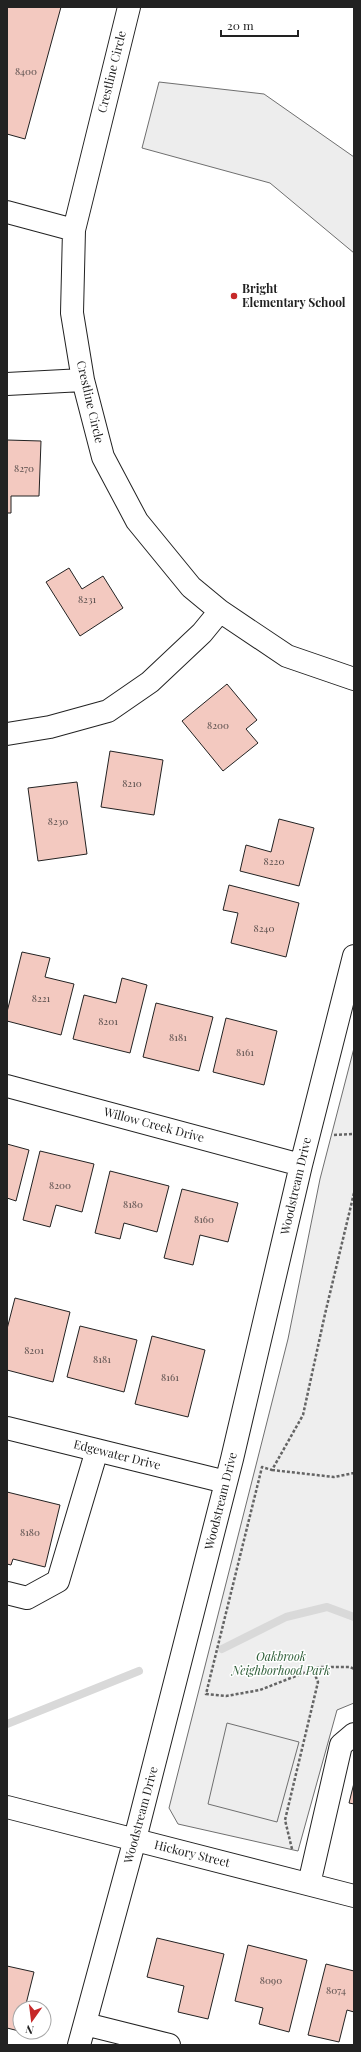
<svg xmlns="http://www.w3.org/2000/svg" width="361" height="2052" font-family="'Playfair Display',serif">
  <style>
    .green { fill: #eee; stroke: #6f6f6f }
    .parking { fill: #ededed; stroke: #6f6f6f }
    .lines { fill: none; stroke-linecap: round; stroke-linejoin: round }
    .stream { stroke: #d9d9d9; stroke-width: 8 }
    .building { fill: #f3c9c0; stroke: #222 }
    .minor-casing { stroke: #222; stroke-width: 24 }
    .path { stroke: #646464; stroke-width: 2.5; stroke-dasharray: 3 2; stroke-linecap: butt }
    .minor { stroke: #fff; stroke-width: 22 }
    .poi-dot { fill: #c62828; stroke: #fff; stroke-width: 1.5 }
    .labels { text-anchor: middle; stroke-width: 3; stroke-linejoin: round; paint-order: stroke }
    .number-label { font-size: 10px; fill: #564c4a }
    .street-label { font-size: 12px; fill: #222; stroke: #fff }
    .poi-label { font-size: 12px; font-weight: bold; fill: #222; stroke: #fff; text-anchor: start }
    .park-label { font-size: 12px; font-style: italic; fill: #2f5e38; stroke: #fff }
  </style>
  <rect width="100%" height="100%" fill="#fff"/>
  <path class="green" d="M 354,1048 L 354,1703 L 337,1710 L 298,1851 L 178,1824 L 169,1808 L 288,1339 L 320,1179 Z"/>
  <path class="parking" d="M 159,82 L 264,94 L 354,157 L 354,253 L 270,183 L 142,148 Z
    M 227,1723 L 299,1742 L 277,1822 L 208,1804 Z"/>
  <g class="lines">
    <path class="stream" d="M 222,1649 L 286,1617 L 327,1607 L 354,1617
      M 7,1724 L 139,1671"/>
  </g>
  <path class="building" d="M 7,7 L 61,7 L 25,139 L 7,134 Z
    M 7,440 L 41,441 L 39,496 L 11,496 L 11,513 L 7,513 Z
    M 69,568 L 82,589 L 103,576 L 123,608 L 80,636 L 46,582 Z
    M 227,684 L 257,720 L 246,729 L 258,743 L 223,771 L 182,721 Z
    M 110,751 L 163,760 L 154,815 L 101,807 Z
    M 77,782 L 87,854 L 38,861 L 28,788 Z
    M 279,819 L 314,828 L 299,886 L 240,871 L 246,845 L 271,852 Z
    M 229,885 L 299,903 L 286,957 L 231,943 L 238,913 L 223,910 Z
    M 22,952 L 50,958 L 45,977 L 74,984 L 61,1035 L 7,1021 L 7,1012 Z
    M 122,978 L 147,985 L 130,1053 L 73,1039 L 84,995 L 116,1003 Z
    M 156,1003 L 213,1017 L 199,1071 L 143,1057 Z
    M 226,1018 L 277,1031 L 264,1085 L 213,1072 Z
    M 7,1144 L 29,1150 L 16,1201 L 7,1198 Z
    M 40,1151 L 94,1164 L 82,1212 L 56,1205 L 50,1227 L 23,1220 Z
    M 110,1171 L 169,1186 L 157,1232 L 124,1223 L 120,1239 L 95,1233 Z
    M 182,1189 L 238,1203 L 228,1242 L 200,1235 L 193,1265 L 164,1258 Z
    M 15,1298 L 70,1312 L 53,1382 L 7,1370 L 7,1329 Z
    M 80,1326 L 137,1340 L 124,1392 L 67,1377 Z
    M 152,1336 L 205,1350 L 188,1417 L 135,1404 Z
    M 7,1492 L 60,1505 L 45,1567 L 13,1559 L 11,1565 L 7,1564 Z
    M 354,1783 L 354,1804 L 349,1803 Z
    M 157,1938 L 224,1954 L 208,2019 L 178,2012 L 184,1986 L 147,1977 Z
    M 248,1945 L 307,1960 L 289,2032 L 259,2024 L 263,2008 L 235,2001 Z
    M 326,1964 L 354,1971 L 354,2012 L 347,2010 L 339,2042 L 308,2035 Z
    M 7,1966 L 34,1972 L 25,2008 L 20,2008 L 19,2031 L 7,2028 Z"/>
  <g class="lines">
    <defs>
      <path id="minor" d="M 129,7 L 74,230 L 72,313 L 83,380 L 103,457 L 137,521 L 191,587 L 220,611 L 287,656 L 354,679
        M 7,212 L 74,230
        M 7,384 L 83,380
        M 7,734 L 50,727 L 108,711 L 150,682 L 202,633 L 220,611
        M 7,1086 L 301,1165
        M 7,1428 L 226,1482
        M 7,1593 L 27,1598 L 58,1581 L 97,1450
        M 7,1807 L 354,1896
        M 309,1884 L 341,1745 L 354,1734
        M 85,2024 L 169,2045
        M 79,2045 L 135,1839 L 232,1459 L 301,1165 L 354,956"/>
    </defs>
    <use href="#minor" class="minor-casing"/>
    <path class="path" d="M 334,1135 L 354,1134
      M 354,1193 L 325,1314 L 303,1415 L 272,1470 L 262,1467 L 206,1694 L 226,1696 L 260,1690 L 319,1667 L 350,1667 L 354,1669
      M 272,1470 L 334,1477 L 354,1473
      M 292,1849 L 285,1820 L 318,1682 L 313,1670"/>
    <use href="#minor" class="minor"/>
  </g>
  <circle class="poi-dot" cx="234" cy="296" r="4"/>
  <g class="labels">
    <g class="number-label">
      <text x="26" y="75">8400</text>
      <text x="24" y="472">8270</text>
      <text x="87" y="603">8231</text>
      <text x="218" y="729">8200</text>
      <text x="132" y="787">8210</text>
      <text x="58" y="825">8230</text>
      <text x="274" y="865">8220</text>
      <text x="264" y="932">8240</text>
      <text x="41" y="1002">8221</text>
      <text x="108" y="1025">8201</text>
      <text x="178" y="1041">8181</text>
      <text x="245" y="1056">8161</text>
      <text x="60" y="1189">8200</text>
      <text x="133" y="1208">8180</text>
      <text x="204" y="1223">8160</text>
      <text x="34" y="1354">8201</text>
      <text x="102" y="1363">8181</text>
      <text x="170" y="1381">8161</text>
      <text x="30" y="1536">8180</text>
      <text x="271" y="1984">8090</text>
      <text x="336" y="1994">8074</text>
    </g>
    <g class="street-label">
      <text transform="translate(112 72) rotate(-76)" y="4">Crestline Circle</text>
      <text transform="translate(90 402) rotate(77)" y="4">Crestline Circle</text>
      <text transform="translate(154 1125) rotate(15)" y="4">Willow Creek Drive</text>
      <text transform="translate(296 1186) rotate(-77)" y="4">Woodstream Drive</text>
      <text transform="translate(117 1455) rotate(14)" y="4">Edgewater Drive</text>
      <text transform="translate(221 1501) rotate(-76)" y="4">Woodstream Drive</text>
      <text transform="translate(141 1815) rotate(-75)" y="4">Woodstream Drive</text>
      <text transform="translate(192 1854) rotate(14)" y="4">Hickory Street</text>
    </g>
    <g class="poi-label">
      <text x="242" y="293">Bright<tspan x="242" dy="14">Elementary School</tspan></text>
    </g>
    <g class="park-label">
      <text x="281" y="1661">Oakbrook<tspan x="281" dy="14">Neighborhood Park</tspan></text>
    </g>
  </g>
  <rect width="361" height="2052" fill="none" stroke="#222222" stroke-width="16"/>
  <g transform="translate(32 2020) rotate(194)"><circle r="19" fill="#ffffff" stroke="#a7a7a7"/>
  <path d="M0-3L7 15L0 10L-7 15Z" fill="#c62828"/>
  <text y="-6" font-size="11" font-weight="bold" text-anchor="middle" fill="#222222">N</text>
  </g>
  <path d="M221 30v6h77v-6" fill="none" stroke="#222222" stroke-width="2"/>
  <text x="227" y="30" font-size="12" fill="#222222" stroke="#ffffff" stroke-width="3" paint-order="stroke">20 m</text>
</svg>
